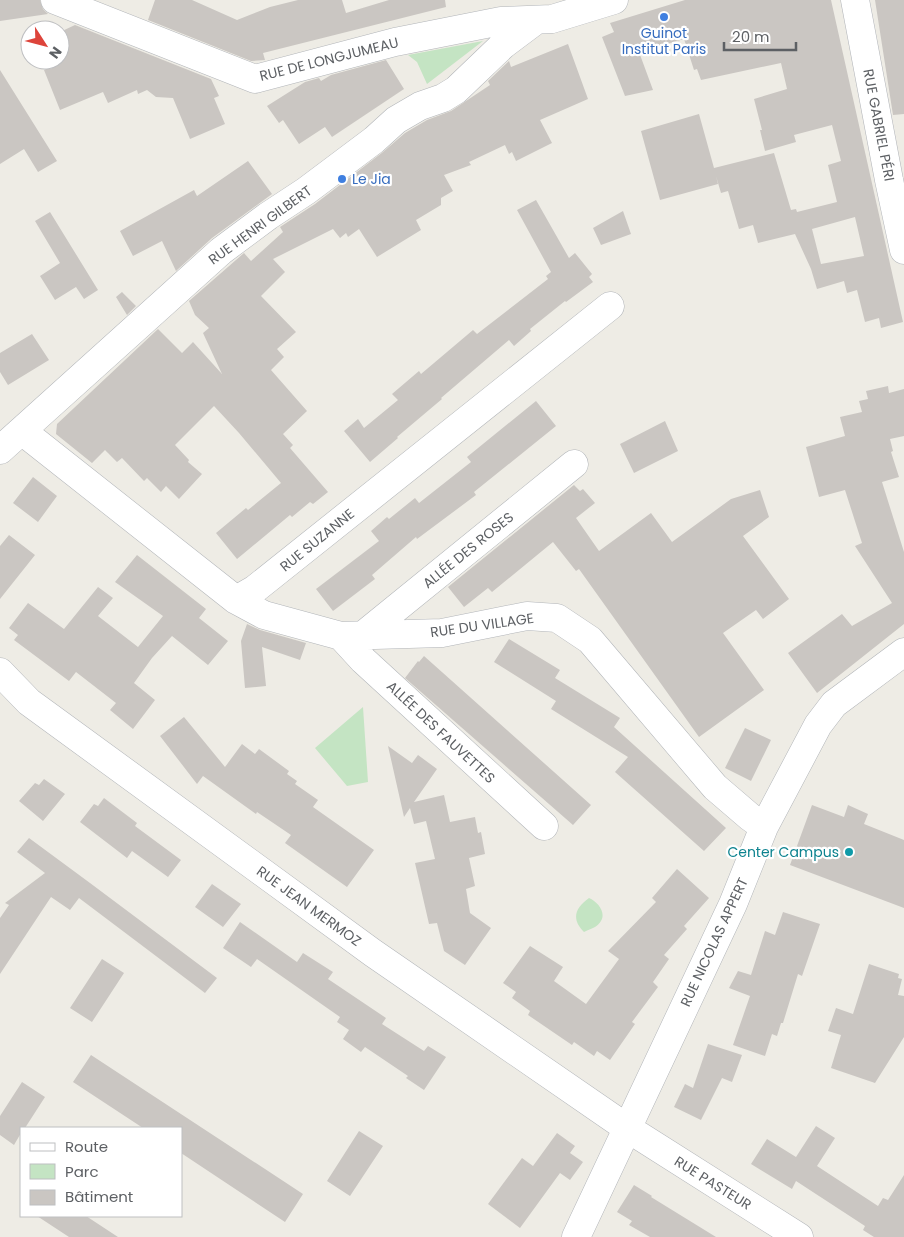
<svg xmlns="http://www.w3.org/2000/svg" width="904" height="1237" font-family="Poppins,sans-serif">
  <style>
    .green { fill: #c4e4c3 }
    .building { fill: #cac6c2; fill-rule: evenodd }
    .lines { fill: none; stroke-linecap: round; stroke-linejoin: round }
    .street-casing { stroke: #b2b5b9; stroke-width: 29 }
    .secondary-casing { stroke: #b1b4b9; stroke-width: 29 }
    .street { stroke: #fff; stroke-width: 28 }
    .secondary { stroke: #fff; stroke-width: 28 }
    .shop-dot { fill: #3f7fe0; stroke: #fff; stroke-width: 2 }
    .culture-dot { fill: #0f9aa8; stroke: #fff; stroke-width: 2 }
    .labels { text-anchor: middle; stroke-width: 4.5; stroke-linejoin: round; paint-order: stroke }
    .shop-label { font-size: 14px; fill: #366cbe; stroke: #fff }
    .street-label { font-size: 14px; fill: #5d6064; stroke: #fff }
    .culture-label { font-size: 14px; fill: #0d838f; stroke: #fff; text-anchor: end }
  </style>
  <rect width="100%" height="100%" fill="#eeece5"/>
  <path class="green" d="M 483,41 L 427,84 L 417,62 L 408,55 Z
    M 363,707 L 368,782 L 347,786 L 315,748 Z
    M 589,898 C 600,903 610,917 595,927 C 592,929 587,930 584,932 C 571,919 575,908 589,898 Z"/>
  <path class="building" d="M 0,0 L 40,0 L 43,9 L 48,14 L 0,21 Z
    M 155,0 L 192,0 L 237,20 L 270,7 L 298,0 L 342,0 L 346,13 L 389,0 L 445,0 L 446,7 L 263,53 L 265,60 L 251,61 L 148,20 Z
    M 685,0 L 831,0 L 903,322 L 881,328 L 879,318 L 865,322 L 857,290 L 847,293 L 844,281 L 817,289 L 811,269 L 795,234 L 758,243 L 753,225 L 739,229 L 728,191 L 721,193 L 716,176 L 718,184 L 660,200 L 641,131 L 699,114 L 714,168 L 774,153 L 791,210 L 796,209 L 797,212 L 837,202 L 828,165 L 841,161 L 832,125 L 794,135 L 796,142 L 765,151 L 760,130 L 762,130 L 754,99 L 787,89 L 781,63 L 701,80 L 697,69 L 694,70 L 684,39 L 639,52 L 653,90 L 625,96 L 602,37 L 614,32 L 610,23 ZM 855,217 L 864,256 L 821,264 L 812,229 Z
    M 875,0 L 904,0 L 904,114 L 893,115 Z
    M 75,25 L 211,79 L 219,96 L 214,98 L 225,124 L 190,139 L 173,98 L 156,97 L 147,90 L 138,94 L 137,90 L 108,103 L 103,92 L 60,110 L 44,70 L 60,63 L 60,32 Z
    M 568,44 L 588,99 L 540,120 L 552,143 L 516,161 L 512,152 L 509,154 L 505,145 L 469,162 L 471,165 L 444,175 L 453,191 L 441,198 L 441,205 L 416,220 L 421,230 L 377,257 L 359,229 L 348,237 L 346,233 L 340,238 L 333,229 L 273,259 L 285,272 L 261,296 L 296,332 L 277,349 L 284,357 L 271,370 L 307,411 L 283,434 L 293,445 L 290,448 L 328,492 L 313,504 L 310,502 L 292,517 L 290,515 L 237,559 L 216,533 L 246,508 L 248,510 L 281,483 L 239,433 L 214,406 L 175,445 L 189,460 L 188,462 L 202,474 L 179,499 L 166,486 L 161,492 L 147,478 L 144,481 L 122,458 L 117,462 L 105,450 L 92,463 L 56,434 L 57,424 L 158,329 L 182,353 L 193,342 L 222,374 L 203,333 L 209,328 L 195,315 L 189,301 L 244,253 L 251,261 L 283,232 L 280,227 L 315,204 L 383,152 L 405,133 L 427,120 L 451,111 L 490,85 L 488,81 L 509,61 L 511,67 Z
    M 386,60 L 404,89 L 332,137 L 325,127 L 299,144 L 283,120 L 279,123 L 267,106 L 305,82 L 319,78 L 321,81 L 331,75 Z
    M 0,70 L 57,161 L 38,172 L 24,149 L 0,164 Z
    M 248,161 L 272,194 L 212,238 L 176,271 L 162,241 L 133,256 L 120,231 L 194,190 L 197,196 Z
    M 536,200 L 569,258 L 575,253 L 592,274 L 589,277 L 593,282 L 566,302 L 565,301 L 530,329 L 531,331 L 514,346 L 509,340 L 441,398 L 442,399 L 397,437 L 398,438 L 370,462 L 344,431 L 358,419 L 364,428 L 398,400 L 392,394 L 419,371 L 421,374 L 473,330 L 477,334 L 548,279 L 546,276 L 551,272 L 517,210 Z
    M 623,211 L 631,234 L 601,245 L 593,228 Z
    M 50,212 L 98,290 L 84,299 L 76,287 L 55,300 L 40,276 L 60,263 L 35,221 Z
    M 122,292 L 136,306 L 127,315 L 116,297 Z
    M 32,334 L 49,360 L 8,385 L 0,372 L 0,353 Z
    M 888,386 L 889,393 L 904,389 L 904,436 L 890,439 L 893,451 L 891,452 L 899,477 L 882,482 L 904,552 L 904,624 L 817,693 L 788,653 L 842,614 L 852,626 L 892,603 L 855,546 L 862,543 L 845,490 L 819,497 L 806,447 L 845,436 L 840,417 L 862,412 L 859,401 L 868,399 L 866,391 Z
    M 536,401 L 556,426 L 474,492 L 476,495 L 417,539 L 416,537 L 372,575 L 375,579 L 333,611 L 316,589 L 379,541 L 371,531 L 387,517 L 389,519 L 415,498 L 419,503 L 471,462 L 467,457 Z
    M 665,421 L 678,451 L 634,473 L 620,444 Z
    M 33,477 L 57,496 L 38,522 L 13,503 Z
    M 574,485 L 580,491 L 583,489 L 595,503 L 576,518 L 599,551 L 651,513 L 672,542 L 731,499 L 760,490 L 769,517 L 743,536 L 789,599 L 763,619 L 756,610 L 723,633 L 764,690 L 699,737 L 579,569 L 576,571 L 553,542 L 492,592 L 488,588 L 464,607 L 448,587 Z
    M 9,535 L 35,555 L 0,599 L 0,546 Z
    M 137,555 L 206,609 L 199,618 L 228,641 L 208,665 L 172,636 L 152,658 L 134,683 L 155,700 L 133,729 L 110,710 L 116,703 L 76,672 L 69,681 L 14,640 L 18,635 L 9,628 L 28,603 L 64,629 L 98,587 L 113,598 L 98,616 L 138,647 L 163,616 L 115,582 Z
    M 247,624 L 260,630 L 306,643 L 300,660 L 262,647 L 266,686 L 245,688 L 241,641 Z
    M 509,639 L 560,670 L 555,678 L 620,718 L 614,727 L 726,828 L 704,851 L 615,772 L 628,757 L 551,709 L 556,701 L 494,662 Z
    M 424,656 L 591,805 L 573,825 L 405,678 L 418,661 L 419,662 Z
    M 184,717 L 225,767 L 242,744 L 255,754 L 259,749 L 289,771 L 287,774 L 297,781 L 295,784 L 318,800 L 313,807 L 374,850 L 347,887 L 285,843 L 291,835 L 257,812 L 256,814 L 203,776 L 197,784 L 160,736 Z
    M 745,728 L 771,740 L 751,781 L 725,768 Z
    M 388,746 L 412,763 L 418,755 L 437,769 L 414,802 L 444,795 L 450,822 L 475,817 L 478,833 L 481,832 L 485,854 L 469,858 L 475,886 L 466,889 L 470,913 L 491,928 L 465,965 L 444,951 L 437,923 L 429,924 L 415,863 L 435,859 L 426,821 L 414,824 L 410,808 L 404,817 Z
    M 44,779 L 65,794 L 43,821 L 19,801 L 35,783 L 39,785 Z
    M 104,798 L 137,823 L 135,826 L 181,860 L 168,877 L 132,851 L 127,858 L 80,822 L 94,804 L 98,806 Z
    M 812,805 L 844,817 L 848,805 L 868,814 L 864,824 L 904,840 L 904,908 L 790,865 Z
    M 29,838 L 90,883 L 217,978 L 205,993 L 79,898 L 70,910 L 51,897 L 0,974 L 0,918 L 9,905 L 5,903 L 45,873 L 17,852 Z
    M 677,869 L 709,898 L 684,926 L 687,929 L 664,955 L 669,959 L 653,982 L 658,987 L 632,1022 L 635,1024 L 610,1060 L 597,1051 L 594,1056 L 574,1042 L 572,1045 L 528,1015 L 530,1011 L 512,998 L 516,992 L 503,983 L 530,946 L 563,967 L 554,981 L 586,1004 L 619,959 L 608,951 L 656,902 L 652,898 Z
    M 212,884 L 241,904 L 223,927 L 195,907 Z
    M 783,912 L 820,924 L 802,976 L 798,974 L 783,1023 L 781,1023 L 777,1036 L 772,1034 L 765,1056 L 733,1045 L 750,996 L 729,988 L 738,971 L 751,975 L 765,931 L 775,935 Z
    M 240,922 L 297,962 L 303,953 L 333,972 L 328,979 L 386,1018 L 382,1024 L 424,1051 L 428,1046 L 446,1057 L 424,1090 L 406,1078 L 408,1076 L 365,1047 L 361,1052 L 343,1039 L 349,1030 L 337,1022 L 340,1017 L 257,959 L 251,967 L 223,948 Z
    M 102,959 L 124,973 L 92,1022 L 70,1008 Z
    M 869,964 L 899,974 L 898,978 L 902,979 L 898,995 L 904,996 L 904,1037 L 875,1083 L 831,1068 L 841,1035 L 828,1031 L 836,1008 L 853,1014 Z
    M 708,1044 L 742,1055 L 732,1082 L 722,1078 L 701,1120 L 674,1107 L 685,1084 L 693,1088 Z
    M 91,1055 L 303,1194 L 285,1222 L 181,1153 L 181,1128 L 143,1128 L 73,1082 Z
    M 22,1082 L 45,1097 L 25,1128 L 21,1128 L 21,1133 L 14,1145 L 0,1135 L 0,1116 Z
    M 816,1126 L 835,1138 L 817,1166 L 878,1206 L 883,1198 L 888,1200 L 904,1175 L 904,1237 L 874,1237 L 863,1230 L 865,1226 L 796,1181 L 792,1189 L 751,1164 L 767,1139 L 796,1157 Z
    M 359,1131 L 383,1146 L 350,1196 L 327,1181 Z
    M 557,1133 L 575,1146 L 570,1153 L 583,1162 L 570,1180 L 560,1173 L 520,1228 L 488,1204 L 522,1158 L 533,1166 Z
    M 634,1185 L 652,1196 L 651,1197 L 716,1237 L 650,1237 L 629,1225 L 632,1221 L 617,1212 Z
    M 37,1216 L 86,1216 L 118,1237 L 69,1237 Z"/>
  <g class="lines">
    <defs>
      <path id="street" d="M 55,0 L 255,79 L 395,42 L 501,21 L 552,19 L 614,0
        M 22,431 L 236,600 L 264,615 L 341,636 L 442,633 L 527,616 L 557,618 L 590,640 L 715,787 L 750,817 L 764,827
        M 0,450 L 221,251 L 268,216 L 306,191 L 374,140 L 396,120 L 420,106 L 443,98 L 456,90 L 503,45 L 535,21
        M 236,600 L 255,589 L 610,306
        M 341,636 L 363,660 L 544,826
        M 362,636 L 574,464
        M 0,672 L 29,702 L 373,953 L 627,1128 L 799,1237
        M 576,1237 L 733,904 L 764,827 L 818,725 L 834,704 L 904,652"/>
      <path id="secondary" d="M 855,0 L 889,180 L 904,250"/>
    </defs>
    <use href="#street" class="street-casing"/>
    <use href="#secondary" class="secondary-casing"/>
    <use href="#street" class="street"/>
    <use href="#secondary" class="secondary"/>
  </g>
  <g class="shop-dot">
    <circle cx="664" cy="17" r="5"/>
    <circle cx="342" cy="179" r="5"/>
  </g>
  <circle class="culture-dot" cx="849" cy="852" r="5"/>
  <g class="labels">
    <g class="shop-label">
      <text x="664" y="38">Guinot<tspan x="664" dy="16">Institut Paris</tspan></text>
      <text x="352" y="184" text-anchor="start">Le Jia</text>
    </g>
    <g class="street-label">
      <text transform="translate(329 59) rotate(-14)" y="5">RUE DE LONGJUMEAU</text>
      <text transform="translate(879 125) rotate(79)" y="5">RUE GABRIEL PÉRI</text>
      <text transform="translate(260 225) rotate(-36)" y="5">RUE HENRI GILBERT</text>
      <text transform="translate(317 540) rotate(-39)" y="5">RUE SUZANNE</text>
      <text transform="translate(468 550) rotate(-39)" y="5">ALLÉE DES ROSES</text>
      <text transform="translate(482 625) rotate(-8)" y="5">RUE DU VILLAGE</text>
      <text transform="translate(441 732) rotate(43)" y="5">ALLÉE DES FAUVETTES</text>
      <text transform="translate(309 906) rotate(36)" y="5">RUE JEAN MERMOZ</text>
      <text transform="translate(714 942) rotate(-65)" y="5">RUE NICOLAS APPERT</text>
      <text transform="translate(713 1183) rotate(32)" y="5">RUE PASTEUR</text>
    </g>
    <g class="culture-label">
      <text x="839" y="857">Center Campus</text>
    </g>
  </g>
  <rect x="20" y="1127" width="162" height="90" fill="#ffffff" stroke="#bebfc1"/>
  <rect x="30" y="1143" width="25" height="8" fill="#ffffff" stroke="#bebfc1"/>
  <text x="65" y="1152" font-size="15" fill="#5d6064">Route</text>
  <rect x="30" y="1164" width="25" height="15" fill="#c4e4c3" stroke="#bebfc1"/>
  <text x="65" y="1177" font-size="15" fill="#5d6064">Parc</text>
  <rect x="30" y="1190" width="25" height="15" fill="#cac6c2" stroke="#bebfc1"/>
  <text x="65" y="1202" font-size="15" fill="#5d6064">Bâtiment</text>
  <g transform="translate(45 45) rotate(126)"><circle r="24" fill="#ffffff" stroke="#bebfc1"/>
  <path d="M0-4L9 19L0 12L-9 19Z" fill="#dd443b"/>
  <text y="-8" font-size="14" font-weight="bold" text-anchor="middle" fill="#5d6064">N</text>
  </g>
  <path d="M724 42v8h72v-8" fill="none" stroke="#5d6064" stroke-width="2.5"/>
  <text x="732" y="42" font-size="15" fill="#5d6064" stroke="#ffffff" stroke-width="4" paint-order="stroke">20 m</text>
</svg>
